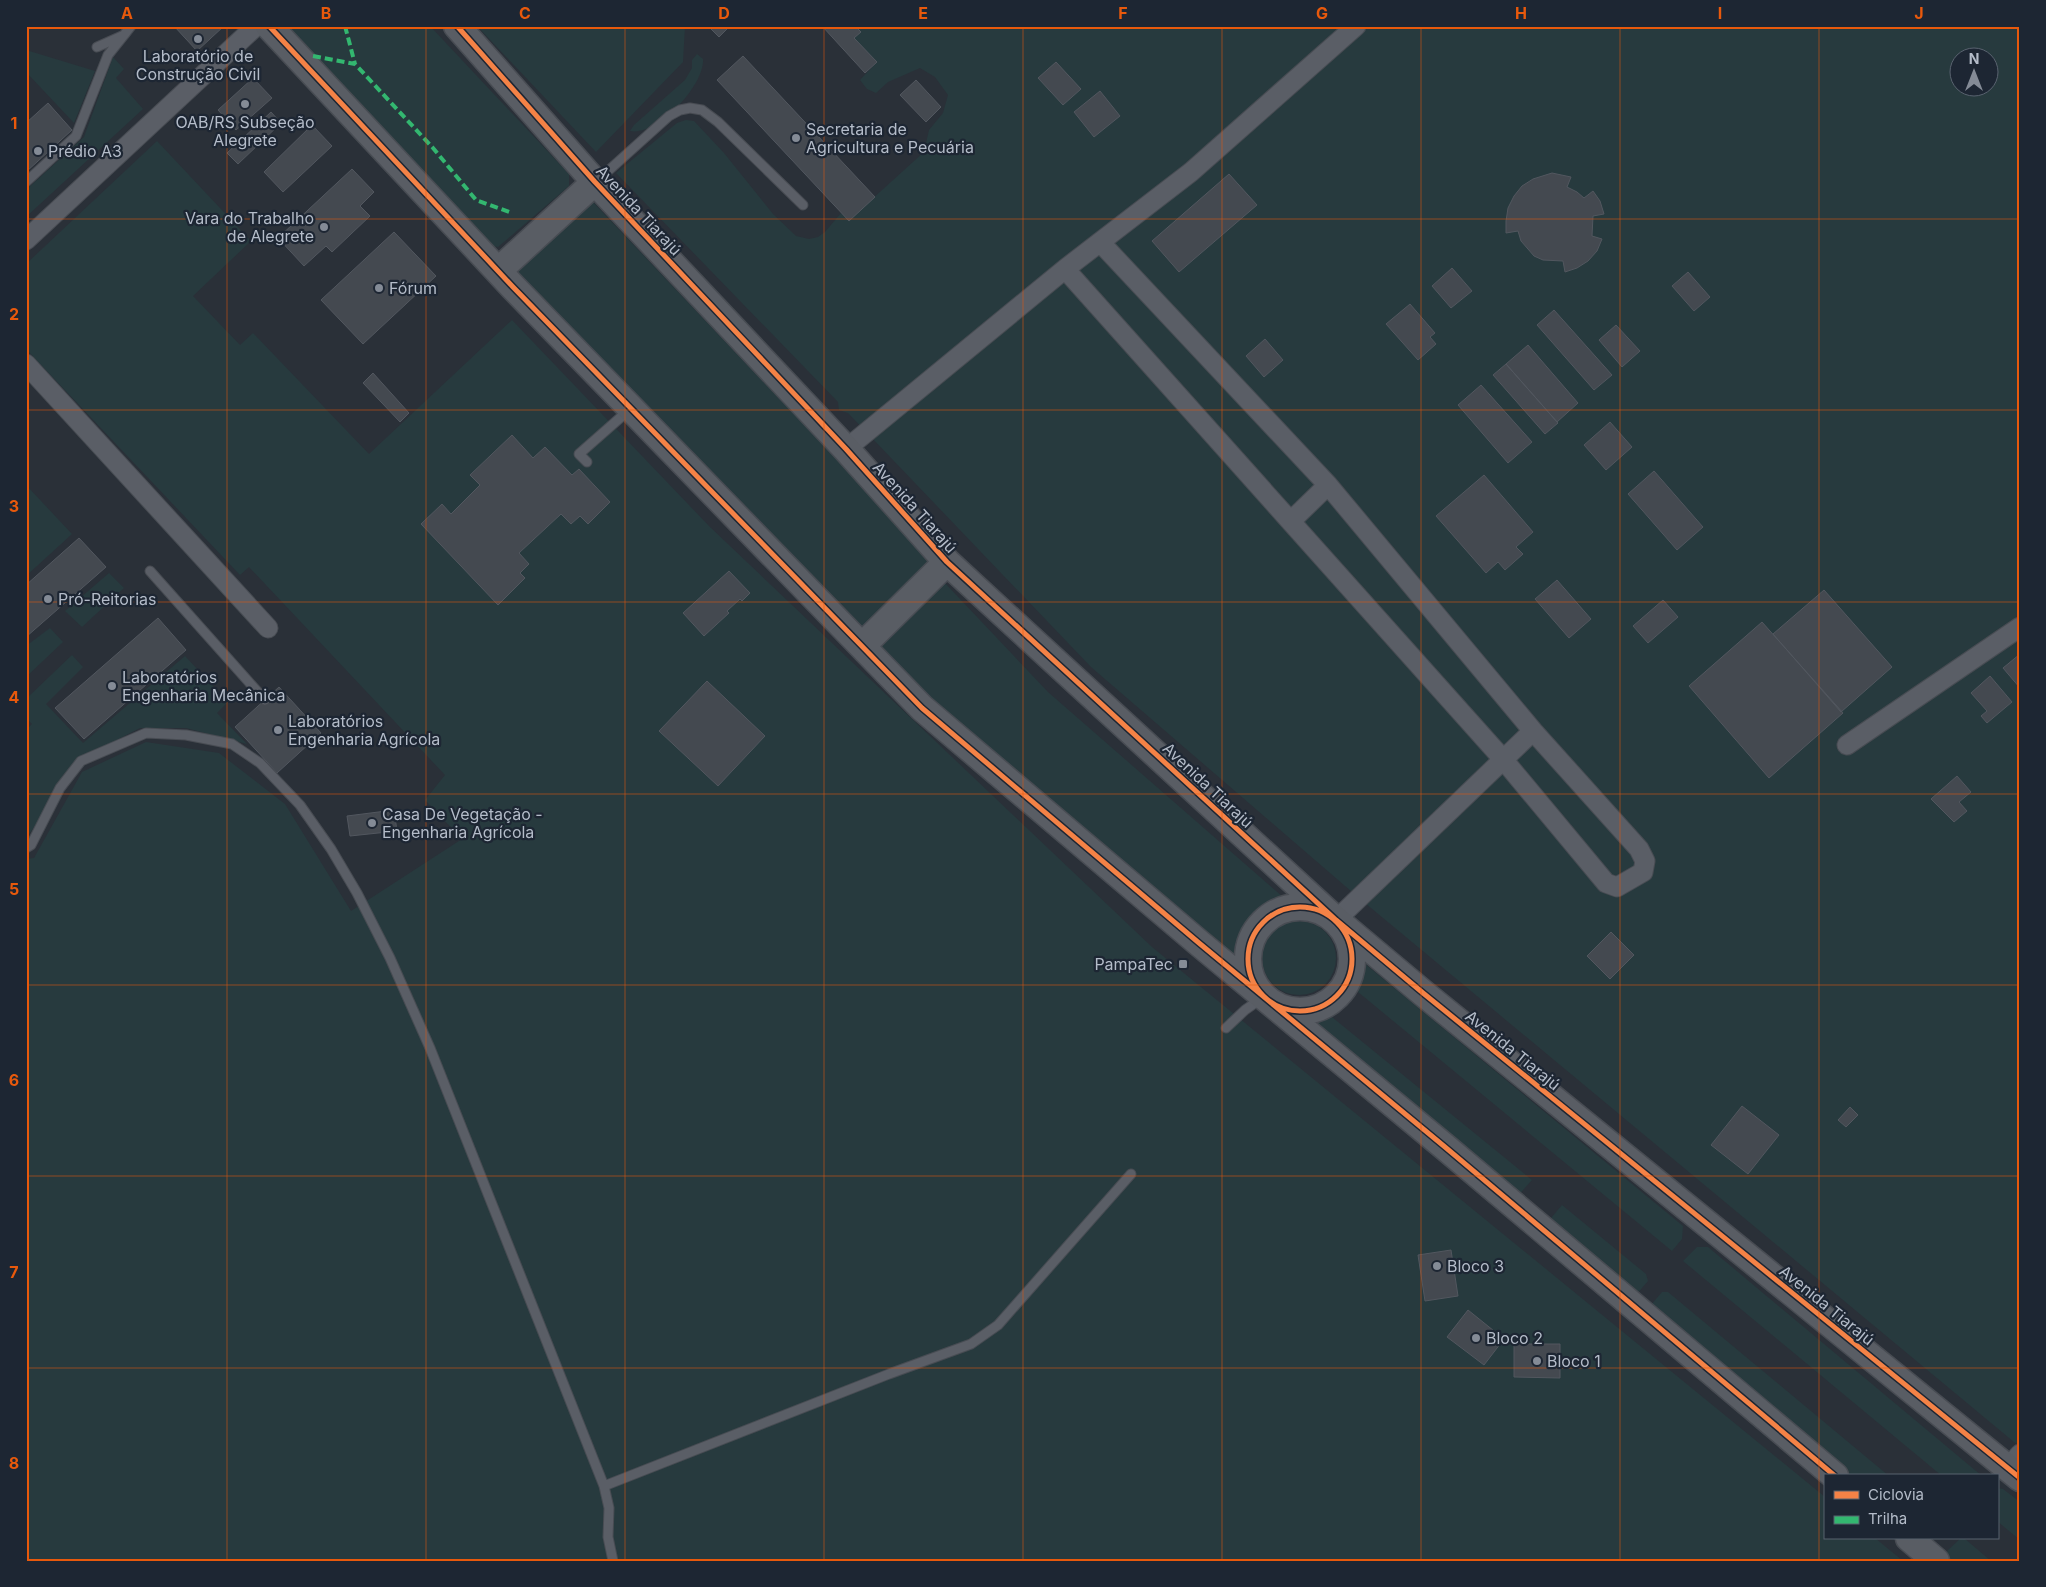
<svg xmlns="http://www.w3.org/2000/svg" width="2046" height="1587" font-family="Inter,sans-serif">
  <style>
    .green { fill: #273a3e; fill-rule: evenodd }
    .building { fill: #444950; stroke: #52575f }
    .lines { fill: none; stroke-linecap: round; stroke-linejoin: round }
    .service-casing { stroke: #484c53; stroke-width: 11 }
    .minor-casing { stroke: #484c53; stroke-width: 21 }
    .secondary-casing { stroke: #484c53; stroke-width: 29 }
    .service { stroke: #5a5e66; stroke-width: 9 }
    .minor { stroke: #5a5e66; stroke-width: 19 }
    .secondary { stroke: #595d64; stroke-width: 26 }
    .quiet { stroke: #33b770; stroke-width: 4; stroke-dasharray: 8 4; stroke-linecap: butt }
    .cycleway-casing { stroke: #1d2633; stroke-width: 8 }
    .cycleway { stroke: #f48246; stroke-width: 5 }
    .grid { fill: none; stroke: #e8590c; stroke-width: 1; stroke-opacity: 0.55 }
    .poi-dot { fill: #848b96; stroke: #1d2633; stroke-width: 2 }
    .labels { text-anchor: middle; stroke-width: 4.5; stroke-linejoin: round; paint-order: stroke }
    .poi-label { font-size: 16px; fill: #b4bcc9; stroke: #1d2633; text-anchor: start }
    .street-label { font-size: 16px; fill: #b4bcc9; stroke: #1d2633 }
    .neatline { fill: none; stroke: #e8590c; stroke-width: 2 }
    .grid-label { font-size: 16px; text-anchor: middle; font-weight: bold; fill: #e8590c }
  </style>
  <rect width="100%" height="100%" fill="#2a3038"/>
  <path class="green" d="M 286,26 L 430,26 L 569,174 L 569,186 L 498,247 L 488,245 Z
    M 477,26 L 685,26 L 683,62 L 596,152 Z
    M 855,26 L 2020,26 L 2020,1447 L 1359,898 L 1091,667 L 848,413 L 839,410 L 838,402 L 616,173 L 677,123 L 686,120 L 694,121 L 724,153 L 773,214 L 796,236 L 809,239 L 818,237 L 825,232 L 841,213 L 849,220 L 924,152 L 929,130 L 943,113 L 948,95 L 935,77 L 920,68 L 888,82 L 876,93 L 867,89 L 860,80 L 877,62 L 854,38 L 860,32 ZM 1958,58 L 1988,58 L 1988,88 L 1958,88 Z
    M 26,50 L 95,71 L 74,123 L 26,72 Z
    M 697,54 L 703,59 C 705,85 657,137 630,131 L 634,125 L 685,80 L 692,68 L 692,60 Z
    M 113,57 L 124,69 L 116,78 L 143,109 L 26,217 L 26,190 L 84,137 Z
    M 157,141 L 251,241 L 193,296 L 240,345 L 253,333 L 369,454 L 512,320 L 710,527 L 1152,947 L 1825,1497 L 1825,1538 L 1875,1538 L 1903,1561 L 26,1561 L 26,859 L 34,858 L 82,772 L 146,742 L 219,753 L 285,804 L 351,911 L 462,839 L 425,800 L 445,775 L 249,567 L 240,575 L 26,349 L 26,264 Z
    M 592,201 L 929,557 L 929,569 L 862,627 L 515,271 Z
    M 26,485 L 72,534 L 26,576 Z
    M 109,573 L 124,588 L 82,627 L 65,611 Z
    M 943,581 L 1048,692 L 1291,904 C 1251,916 1242,927 1238,967 L 945,716 L 877,649 Z
    M 50,628 L 63,642 L 26,677 L 26,646 Z
    M 72,655 L 83,667 L 46,704 L 83,743 L 185,656 L 228,702 L 217,713 L 247,744 L 186,728 L 140,728 L 80,759 L 63,775 L 45,813 L 26,838 L 26,730 L 32,724 L 26,718 L 26,699 Z
    M1262 958a37 37 0 1 1 74 0a37 37 0 1 1-74 0Z
    M 1358,958 L 1683,1226 L 1682,1239 L 1672,1251 L 1352,987 L 1357,968 Z
    M 1327,1013 L 1532,1180 L 1515,1199 L 1299,1017 Z
    M 1562,1205 L 1646,1274 L 1648,1281 L 1636,1295 L 1546,1224 Z
    M 1697,1247 L 1708,1247 L 1982,1476 L 1942,1476 L 1683,1261 Z
    M 1662,1292 L 1668,1292 L 1889,1476 L 1846,1476 L 1651,1305 Z
    M 1997,1488 L 2003,1489 L 2020,1502 L 2020,1540 L 1997,1521 Z
    M 1961,1538 L 1964,1538 L 1991,1561 L 1949,1561 L 1947,1551 Z"/>
  <path class="building" d="M 174,26 L 224,26 L 197,51 Z
    M 708,26 L 730,26 L 719,37 Z
    M 822,26 L 855,26 L 861,32 L 854,38 L 877,62 L 865,73 Z
    M 743,56 L 875,197 L 849,221 L 717,80 Z
    M 1056,62 L 1081,89 L 1063,105 L 1038,78 Z
    M 253,78 L 272,98 L 236,130 L 218,110 Z
    M 916,80 L 941,107 L 926,122 L 900,95 Z
    M 1100,91 L 1120,116 L 1094,137 L 1074,112 Z
    M 48,103 L 72,130 L 26,172 L 26,123 Z
    M 271,112 L 281,123 L 238,164 L 227,153 Z
    M 312,125 L 332,146 L 283,192 L 264,172 Z
    M 352,169 L 374,192 L 360,206 L 370,216 L 332,252 L 326,246 L 304,266 L 278,238 Z
    M 1552,173 L 1571,177 L 1567,187 L 1577,192 L 1584,198 L 1593,191 L 1600,201 L 1604,214 L 1593,216 L 1592,236 L 1602,239 L 1597,251 L 1588,261 L 1577,268 L 1565,272 L 1563,261 L 1543,260 L 1534,256 L 1521,241 L 1518,231 L 1506,233 L 1506,221 L 1508,208 L 1514,196 L 1522,186 L 1533,179 Z
    M 1229,174 L 1257,205 L 1179,272 L 1152,241 Z
    M 394,232 L 436,276 L 363,344 L 321,300 Z
    M 1452,268 L 1472,291 L 1451,308 L 1432,286 Z
    M 1688,272 L 1710,297 L 1694,311 L 1672,286 Z
    M 1410,304 L 1435,333 L 1430,337 L 1436,344 L 1418,360 L 1386,324 Z
    M 1554,310 L 1612,375 L 1594,390 L 1537,325 Z
    M 1616,325 L 1640,351 L 1622,367 L 1599,340 Z
    M 1265,339 L 1283,360 L 1264,377 L 1246,356 Z
    M 1528,345 L 1578,403 L 1557,422 L 1506,364 Z
    M 1506,364 L 1558,423 L 1545,434 L 1493,375 Z
    M 373,373 L 409,413 L 400,422 L 363,383 Z
    M 1481,385 L 1532,442 L 1508,463 L 1458,405 Z
    M 1610,422 L 1632,447 L 1606,470 L 1584,445 Z
    M 512,435 L 533,458 L 545,447 L 572,475 L 579,469 L 610,502 L 588,524 L 580,516 L 571,524 L 561,514 L 519,553 L 529,564 L 520,573 L 525,578 L 498,605 L 421,524 L 442,504 L 451,514 L 480,485 L 470,475 Z
    M 1654,471 L 1703,527 L 1677,550 L 1628,494 Z
    M 1484,475 L 1533,532 L 1516,547 L 1523,554 L 1505,570 L 1498,562 L 1486,573 L 1436,516 Z
    M 79,538 L 106,567 L 26,637 L 26,585 Z
    M 729,571 L 750,593 L 742,601 L 740,599 L 727,611 L 729,613 L 704,636 L 683,613 Z
    M 1557,580 L 1591,619 L 1569,638 L 1535,599 Z
    M 1824,590 L 1892,667 L 1841,712 L 1773,634 Z
    M 1663,600 L 1678,617 L 1648,643 L 1633,626 Z
    M 158,618 L 186,650 L 84,739 L 55,708 Z
    M 1762,622 L 1843,713 L 1769,778 L 1689,686 Z
    M 2020,654 L 2020,688 L 2003,668 Z
    M 1990,676 L 2012,702 L 1987,723 L 1981,716 L 1987,711 L 1971,693 Z
    M 707,681 L 765,736 L 718,786 L 659,731 Z
    M 279,687 L 321,733 L 277,773 L 235,727 Z
    M 1957,776 L 1971,792 L 1959,802 L 1967,811 L 1954,822 L 1931,799 Z
    M 394,810 L 397,831 L 350,836 L 347,816 Z
    M 1611,932 L 1634,955 L 1610,979 L 1587,956 Z
    M 1742,1106 L 1779,1135 L 1748,1174 L 1711,1145 Z
    M 1850,1107 L 1858,1115 L 1846,1127 L 1838,1120 Z
    M 1451,1250 L 1458,1296 L 1425,1301 L 1418,1255 Z
    M 1468,1310 L 1504,1339 L 1484,1365 L 1447,1337 Z
    M 1514,1344 L 1560,1344 L 1560,1378 L 1514,1377 Z"/>
  <g class="lines">
    <defs>
      <path id="service" d="M 97,47 L 124,35 L 131,26
        M 598,180 L 669,116 L 680,110 L 690,108 L 702,110 L 718,122 L 803,205
        M 26,182 L 76,136 L 108,55 L 124,35
        M 587,462 L 579,454 L 629,410
        M 150,571 L 265,700
        M 26,848 L 31,845 L 60,788 L 81,761 L 146,733 L 186,735 L 232,744 L 260,763 L 300,805 L 331,849 L 357,893 L 390,958 L 430,1048 L 604,1486 L 609,1508 L 608,1537 L 613,1561
        M 1226,1028 L 1245,1010 L 1262,998
        M 604,1486 L 889,1374 L 971,1344 L 998,1325 L 1131,1174"/>
      <path id="minor" d="M 26,240 L 256,26
        M 1065,269 L 1502,758 L 1606,883 L 1617,887 L 1643,872 L 1645,861 L 1639,849 L 1533,731 L 1328,485 L 1100,242
        M 26,364 L 268,628
        M 846,449 L 1065,269 L 1191,172 L 1356,26
        M 1291,521 L 1328,485
        M 1847,745 L 2020,627
        M 1336,920 L 1533,731
        M 2008,1468 L 2020,1454"/>
      <path id="secondary" d="M 269,26 L 513,287 L 922,708 L 1199,943 L 1445,1147 L 1835,1476
        M 457,26 L 595,182 L 846,449 L 947,562 L 1336,920 L 1423,993 L 2020,1478
        M 498,271 L 595,182
        M 862,646 L 947,562
        M1248 959a52 52 0 1 1 104 0a52 52 0 1 1-104 0Z
        M 1909,1538 L 1936,1561"/>
    </defs>
    <use href="#service" class="service-casing"/>
    <use href="#minor" class="minor-casing"/>
    <use href="#secondary" class="secondary-casing"/>
    <use href="#service" class="service"/>
    <use href="#minor" class="minor"/>
    <use href="#secondary" class="secondary"/>
    <path class="quiet" d="M 345,26 L 355,64
      M 313,56 L 355,64 L 433,148 L 476,200 L 512,213"/>
    <defs>
      <path id="cycleway" d="M 269,26 L 513,287 L 922,708 L 1199,943 L 1445,1147 L 1835,1476
        M 457,26 L 595,182 L 846,449 L 947,562 L 1336,920 L 1423,993 L 2020,1478
        M1248 959a52 52 0 1 1 104 0a52 52 0 1 1-104 0Z"/>
    </defs>
    <use href="#cycleway" class="cycleway-casing"/>
    <use href="#cycleway" class="cycleway"/>
  </g>
  <path class="grid" d="M 227,26 L 227,1561M 426,26 L 426,1561M 625,26 L 625,1561M 824,26 L 824,1561M 1023,26 L 1023,1561M 1222,26 L 1222,1561M 1421,26 L 1421,1561M 1620,26 L 1620,1561M 1819,26 L 1819,1561M 26,219 L 2020,219M 26,410 L 2020,410M 26,602 L 2020,602M 26,794 L 2020,794M 26,985 L 2020,985M 26,1176 L 2020,1176M 26,1368 L 2020,1368"/>
  <g class="poi-dot">
    <circle cx="198" cy="39" r="5"/>
    <circle cx="245" cy="104" r="5"/>
    <circle cx="796" cy="138" r="5"/>
    <circle cx="38" cy="151" r="5"/>
    <circle cx="324" cy="227" r="5"/>
    <circle cx="379" cy="288" r="5"/>
    <circle cx="48" cy="599" r="5"/>
    <circle cx="112" cy="686" r="5"/>
    <circle cx="278" cy="730" r="5"/>
    <circle cx="372" cy="823" r="5"/>
    <rect x="1178" y="959" width="10" height="10" rx="2.5"/>
    <circle cx="1437" cy="1266" r="5"/>
    <circle cx="1476" cy="1338" r="5"/>
    <circle cx="1537" cy="1361" r="5"/>
  </g>
  <g class="labels">
    <g class="poi-label">
      <text x="198" y="62" text-anchor="middle">Laboratório de<tspan x="198" dy="18">Construção Civil</tspan></text>
      <text x="245" y="128" text-anchor="middle">OAB/RS Subseção<tspan x="245" dy="18">Alegrete</tspan></text>
      <text x="806" y="135">Secretaria de<tspan x="806" dy="18">Agricultura e Pecuária</tspan></text>
      <text x="48" y="157">Prédio A3</text>
      <text x="314" y="224" text-anchor="end">Vara do Trabalho<tspan x="314" dy="18">de Alegrete</tspan></text>
      <text x="389" y="294">Fórum</text>
      <text x="58" y="605">Pró-Reitorias</text>
      <text x="122" y="683">Laboratórios<tspan x="122" dy="18">Engenharia Mecânica</tspan></text>
      <text x="288" y="727">Laboratórios<tspan x="288" dy="18">Engenharia Agrícola</tspan></text>
      <text x="382" y="820">Casa De Vegetação -<tspan x="382" dy="18">Engenharia Agrícola</tspan></text>
      <text x="1173" y="970" text-anchor="end">PampaTec</text>
      <text x="1447" y="1272">Bloco 3</text>
      <text x="1486" y="1344">Bloco 2</text>
      <text x="1547" y="1367">Bloco 1</text>
    </g>
    <g class="street-label">
      <text transform="translate(639 210) rotate(47)" y="6">Avenida Tiarajú</text>
      <text transform="translate(915 507) rotate(48)" y="6">Avenida Tiarajú</text>
      <text transform="translate(1208 785) rotate(43)" y="6">Avenida Tiarajú</text>
      <text transform="translate(1513 1050) rotate(39)" y="6">Avenida Tiarajú</text>
      <text transform="translate(1827 1305) rotate(39)" y="6">Avenida Tiarajú</text>
    </g>
  </g>
  <rect width="2046" height="1587" fill="none" stroke="#1d2633" stroke-width="55"/>
  <rect x="1824" y="1474" width="175" height="65" fill="#1d2633" stroke="#59626f"/>
  <rect x="1834" y="1491" width="25" height="8" fill="#f48246" stroke="#59626f"/>
  <text x="1868" y="1500" font-size="15" fill="#b4bcc9">Ciclovia</text>
  <rect x="1834" y="1516" width="25" height="8" fill="#33b770" stroke="#59626f"/>
  <text x="1868" y="1524" font-size="15" fill="#b4bcc9">Trilha</text>
  <g transform="translate(1974 72)"><circle r="24" fill="#1d2633" stroke="#59626f"/>
  <path d="M0-4L9 19L0 12L-9 19Z" fill="#848b96"/>
  <text y="-8" font-size="14" font-weight="bold" text-anchor="middle" fill="#b4bcc9">N</text>
  </g>
  <rect x="28" y="28" width="1990" height="1532" class="neatline"/>
  <g class="grid-label">
    <text x="127" y="19">A</text>
    <text x="326" y="19">B</text>
    <text x="525" y="19">C</text>
    <text x="724" y="19">D</text>
    <text x="923" y="19">E</text>
    <text x="1123" y="19">F</text>
    <text x="1322" y="19">G</text>
    <text x="1521" y="19">H</text>
    <text x="1720" y="19">I</text>
    <text x="1919" y="19">J</text>
    <text x="14" y="129">1</text>
    <text x="14" y="320">2</text>
    <text x="14" y="512">3</text>
    <text x="14" y="703">4</text>
    <text x="14" y="895">5</text>
    <text x="14" y="1086">6</text>
    <text x="14" y="1278">7</text>
    <text x="14" y="1469">8</text>
  </g>
</svg>
